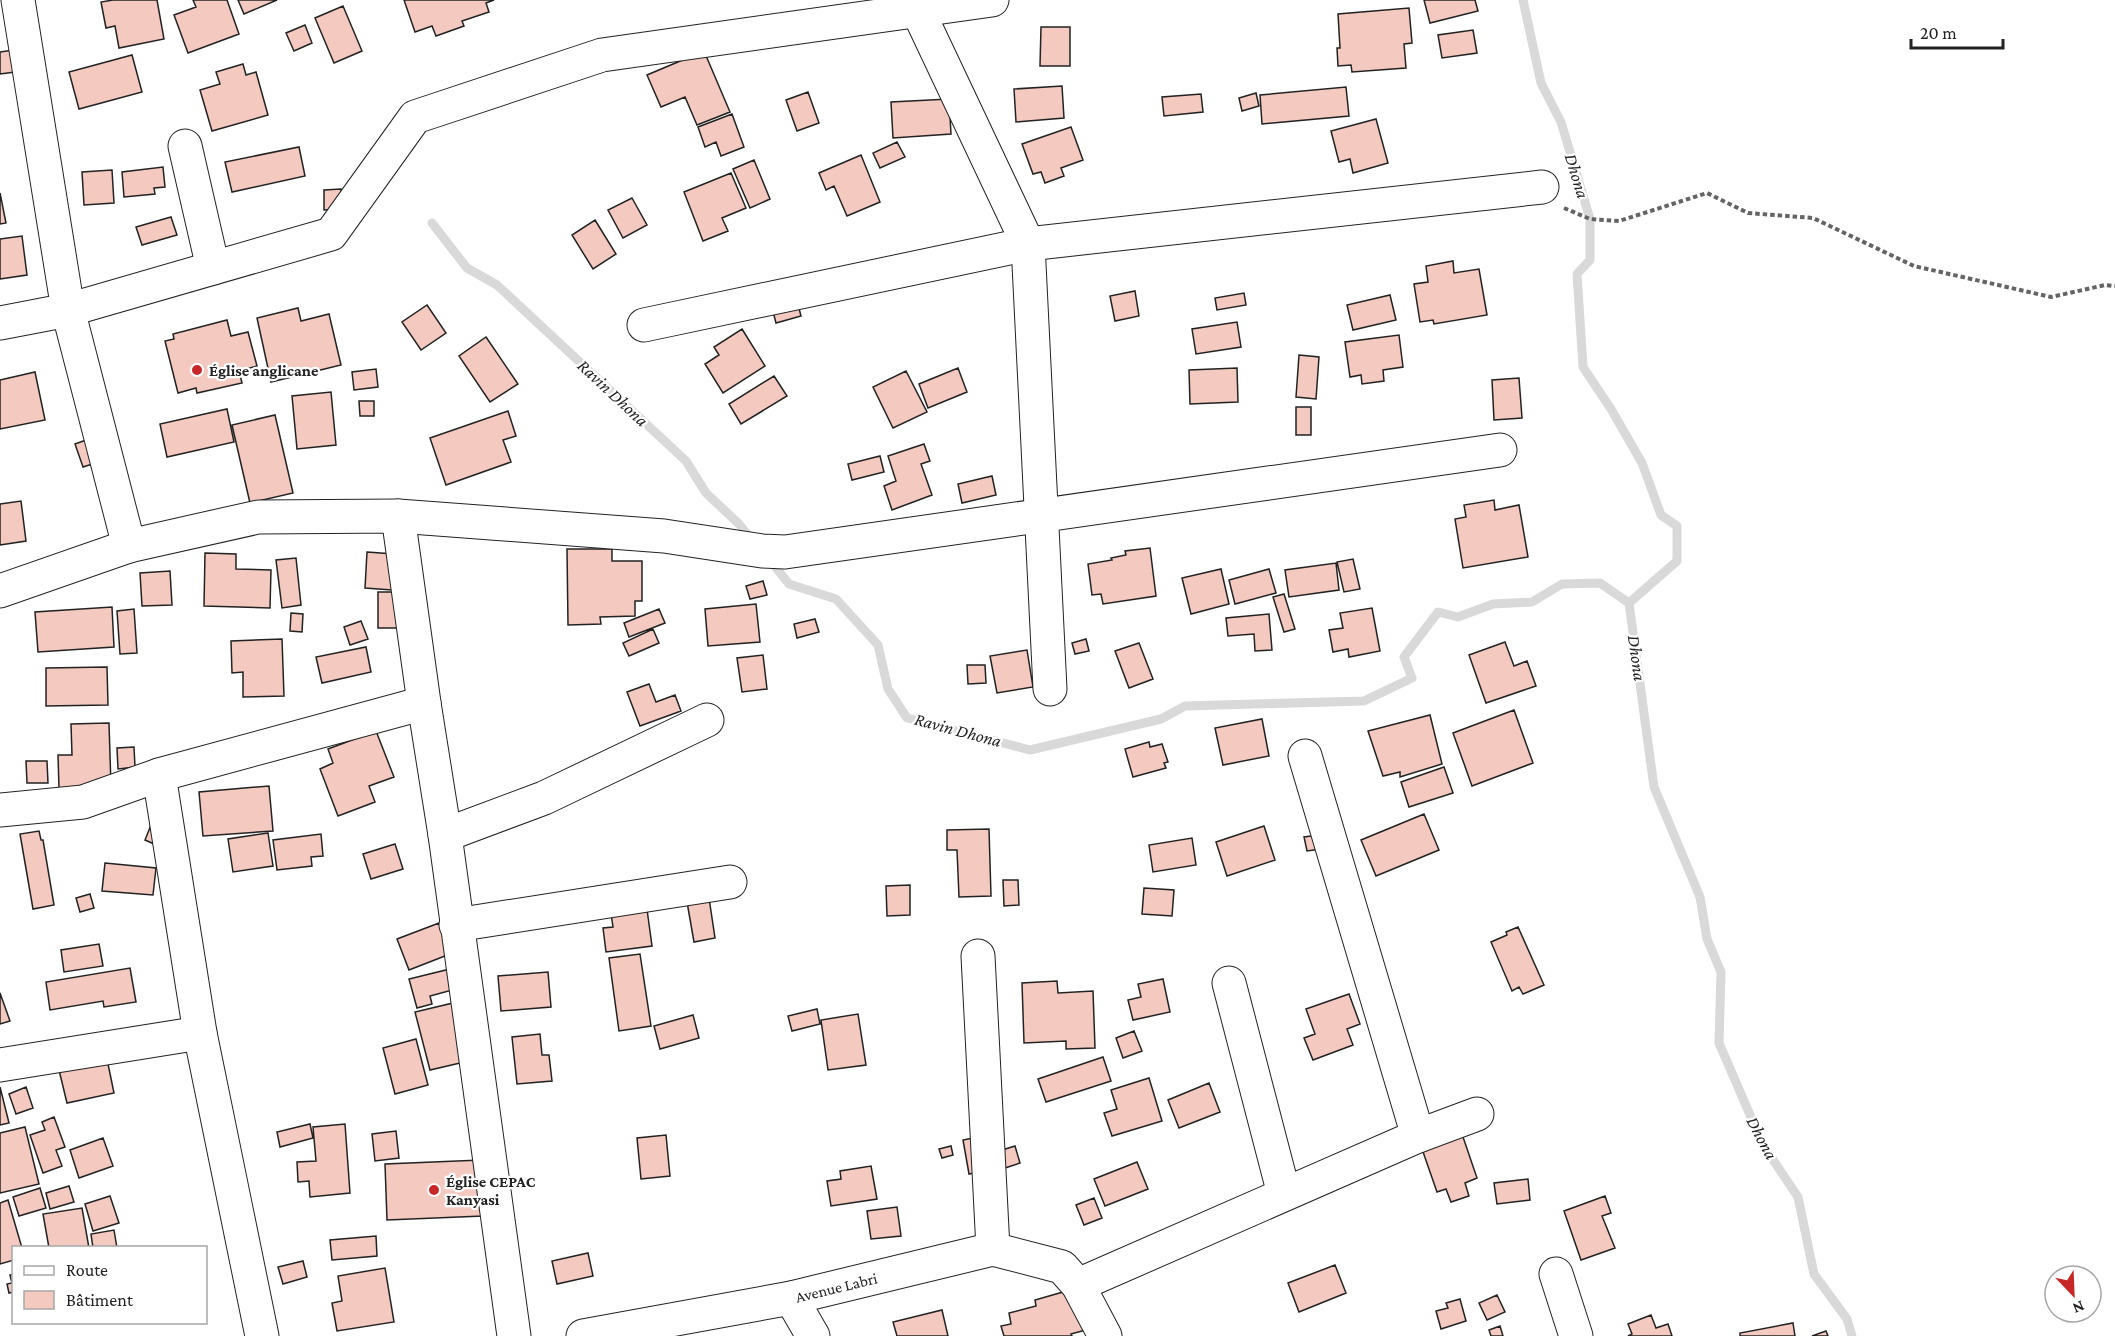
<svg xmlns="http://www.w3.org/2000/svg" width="2115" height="1336" font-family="'Crimson Pro',serif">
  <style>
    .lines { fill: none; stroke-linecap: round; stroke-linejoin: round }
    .stream { stroke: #d9d9d9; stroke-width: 9 }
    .building { fill: #f3c9c0; stroke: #222; stroke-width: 1.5 }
    .minor-casing { stroke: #222; stroke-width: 35 }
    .path { stroke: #646464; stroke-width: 4; stroke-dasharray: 4.5 3; stroke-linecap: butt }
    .minor { stroke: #fff; stroke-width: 33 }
    .poi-dot { fill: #c62828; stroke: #fff; stroke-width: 2 }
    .labels { text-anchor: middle; stroke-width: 4.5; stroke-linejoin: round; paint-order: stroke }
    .poi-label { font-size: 16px; font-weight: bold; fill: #222; stroke: #fff; text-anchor: start }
    .street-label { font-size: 16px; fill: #222; stroke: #fff }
    .water-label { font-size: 18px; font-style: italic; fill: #222; stroke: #fff }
  </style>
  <rect width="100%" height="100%" fill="#fff"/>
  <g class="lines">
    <path class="stream" d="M 1523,0 L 1541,83 L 1561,122 L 1590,219 L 1590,260 L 1577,274 L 1583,367 L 1611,409 L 1642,463 L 1661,515 L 1677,526 L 1677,561 L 1629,603 L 1654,787 L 1700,897 L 1707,939 L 1721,972 L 1719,1043 L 1763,1145 L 1798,1197 L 1814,1274 L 1847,1319 L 1852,1336
      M 432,223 L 467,268 L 497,285 L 686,461 L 706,493 L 739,524 L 752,540
      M 769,559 L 789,584 L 836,599 L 878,645 L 888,689 L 907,718 L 1030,750 L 1161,719 L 1185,706 L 1364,701 L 1412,678 L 1404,657 L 1438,612 L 1458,617 L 1493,604 L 1532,602 L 1562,584 L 1600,583 L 1629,603"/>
  </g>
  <path class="building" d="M 113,0 L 157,0 L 164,39 L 119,48 L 115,26 L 106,28 L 101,2 Z
    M 193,0 L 227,0 L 239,34 L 188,53 L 174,15 L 196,7 Z
    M 238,0 L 277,0 L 244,14 Z
    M 404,0 L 494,0 L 486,3 L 489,12 L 462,21 L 464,26 L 436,36 L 432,26 L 415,32 Z
    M 1424,0 L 1475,0 L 1478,11 L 1430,23 Z
    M 343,6 L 362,51 L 334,63 L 315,18 Z
    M 1409,8 L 1412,43 L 1404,44 L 1406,68 L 1352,72 L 1351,65 L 1338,66 L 1337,48 L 1340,48 L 1338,14 Z
    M 305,25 L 312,43 L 294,51 L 286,33 Z
    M 1041,27 L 1070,27 L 1070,66 L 1040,66 Z
    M 1473,30 L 1477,53 L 1442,58 L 1438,35 Z
    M 27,48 L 30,70 L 0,74 L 0,52 Z
    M 704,51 L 730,112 L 697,125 L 685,97 L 661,107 L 647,75 Z
    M 132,55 L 142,92 L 79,109 L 69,72 Z
    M 243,64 L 246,75 L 256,72 L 268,115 L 212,131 L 200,90 L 220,84 L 216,72 Z
    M 1062,86 L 1064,118 L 1016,122 L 1014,89 Z
    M 1346,87 L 1349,116 L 1262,124 L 1260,95 Z
    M 808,92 L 819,123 L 797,131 L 786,100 Z
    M 1256,93 L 1259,106 L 1242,111 L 1239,98 Z
    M 1201,94 L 1203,112 L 1164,116 L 1162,97 Z
    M 949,99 L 951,134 L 893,138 L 891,102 Z
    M 732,114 L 744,147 L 721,156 L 716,142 L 705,147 L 698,127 Z
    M 1376,119 L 1388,163 L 1353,173 L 1350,159 L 1339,162 L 1331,131 Z
    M 1071,127 L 1083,160 L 1061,168 L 1064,176 L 1045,183 L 1041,172 L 1033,174 L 1022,144 Z
    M 897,142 L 905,157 L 880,168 L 873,153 Z
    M 299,147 L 305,176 L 232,192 L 225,162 Z
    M 861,155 L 880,202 L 847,216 L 834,186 L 826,190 L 819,173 Z
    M 754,160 L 770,199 L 750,208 L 733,169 Z
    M 163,167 L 165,187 L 154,188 L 155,194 L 124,197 L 122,172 Z
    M 112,170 L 114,203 L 84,205 L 82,172 Z
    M 731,173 L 746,208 L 722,218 L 728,231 L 703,241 L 684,192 Z
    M 341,189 L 342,209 L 324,210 L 324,190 Z
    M 0,193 L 6,223 L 0,224 Z
    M 632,198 L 647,225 L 623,238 L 608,210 Z
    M 171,217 L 177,235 L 142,245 L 136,227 Z
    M 595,220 L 616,254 L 593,269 L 572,235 Z
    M 22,236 L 27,275 L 0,279 L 0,239 Z
    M 1453,261 L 1454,273 L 1479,269 L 1487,315 L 1434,324 L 1433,320 L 1420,322 L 1414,284 L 1428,282 L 1426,266 Z
    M 1135,291 L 1139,316 L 1115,321 L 1110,296 Z
    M 795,293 L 801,316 L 776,323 L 770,300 Z
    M 1244,293 L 1246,305 L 1217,310 L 1215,298 Z
    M 1390,295 L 1396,320 L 1353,330 L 1347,305 Z
    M 427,305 L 446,333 L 421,350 L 402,322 Z
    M 298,308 L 301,321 L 329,314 L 341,365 L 271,382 L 257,318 Z
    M 227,320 L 231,336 L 248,332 L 257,366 L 239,371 L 242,383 L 197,393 L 196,388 L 178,393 L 165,341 L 174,339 L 173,334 Z
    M 1237,322 L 1241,347 L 1196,354 L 1192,329 Z
    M 742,329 L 765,366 L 723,393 L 705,364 L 719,355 L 714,347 Z
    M 1399,335 L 1403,367 L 1383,370 L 1384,381 L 1362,384 L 1361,375 L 1350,377 L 1345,342 Z
    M 486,337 L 518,384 L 490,402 L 459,356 Z
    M 1299,355 L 1319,357 L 1316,399 L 1296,397 Z
    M 958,368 L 967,392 L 928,408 L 919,384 Z
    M 1237,368 L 1238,402 L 1190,404 L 1189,370 Z
    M 376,369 L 378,387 L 354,390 L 352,372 Z
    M 906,371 L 927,412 L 893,428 L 873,387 Z
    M 35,372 L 45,420 L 0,429 L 0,380 Z
    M 774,376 L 787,396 L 741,424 L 729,404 Z
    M 1519,378 L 1522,418 L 1494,420 L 1492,380 Z
    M 331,392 L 336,445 L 297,449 L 292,396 Z
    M 359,401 L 374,401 L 374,416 L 360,416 Z
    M 1296,407 L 1311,407 L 1311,435 L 1296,435 Z
    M 227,409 L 234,442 L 167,457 L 160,424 Z
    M 508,411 L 516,436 L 503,440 L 511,462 L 446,485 L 430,438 Z
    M 275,415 L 293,493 L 250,503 L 232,425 Z
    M 97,436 L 105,460 L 83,467 L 75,444 Z
    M 924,444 L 930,461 L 921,464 L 932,495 L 892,510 L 884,486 L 896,481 L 888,456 Z
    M 880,456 L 884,472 L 852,480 L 848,464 Z
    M 992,476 L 996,495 L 962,503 L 958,484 Z
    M 1494,500 L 1495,510 L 1519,505 L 1528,557 L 1463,568 L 1455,519 L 1466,517 L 1464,505 Z
    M 21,501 L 26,541 L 0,545 L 0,504 Z
    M 1150,548 L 1156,596 L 1103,604 L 1101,594 L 1092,595 L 1088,564 L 1112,560 L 1111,558 L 1126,555 L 1125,551 Z
    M 567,549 L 612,549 L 612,561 L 642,561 L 642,601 L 635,601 L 635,616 L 600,617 L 601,624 L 568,625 Z
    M 367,552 L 394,554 L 392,590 L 365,588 Z
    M 205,553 L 236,554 L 236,569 L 271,570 L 270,608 L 204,606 Z
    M 296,558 L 301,605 L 282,608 L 276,560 Z
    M 1353,559 L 1360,589 L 1344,592 L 1337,562 Z
    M 1336,563 L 1339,590 L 1289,597 L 1285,570 Z
    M 1221,569 L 1229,604 L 1191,614 L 1182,578 Z
    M 1269,569 L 1276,593 L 1235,604 L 1229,580 Z
    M 170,571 L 172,605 L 142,606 L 140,573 Z
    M 763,581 L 767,595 L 750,599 L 746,586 Z
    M 378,592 L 411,592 L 411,628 L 378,628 Z
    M 1284,594 L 1295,629 L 1284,632 L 1273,597 Z
    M 756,604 L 760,642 L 708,646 L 705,609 Z
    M 112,607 L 114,647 L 38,652 L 35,612 Z
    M 1372,608 L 1380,651 L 1349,657 L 1348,649 L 1333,652 L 1329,630 L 1343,628 L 1340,613 Z
    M 134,609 L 137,653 L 120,654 L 117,611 Z
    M 659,609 L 665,623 L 629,637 L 624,623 Z
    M 291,613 L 303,614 L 302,632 L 290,631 Z
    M 1269,614 L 1272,650 L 1255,651 L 1254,634 L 1228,636 L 1226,618 Z
    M 815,619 L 819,632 L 797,638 L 794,624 Z
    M 361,621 L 368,639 L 350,645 L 344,627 Z
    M 653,629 L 659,643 L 629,656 L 623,643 Z
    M 282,639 L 284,696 L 243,697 L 243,672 L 232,673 L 231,641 Z
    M 1086,639 L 1089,651 L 1075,654 L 1072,643 Z
    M 1505,642 L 1514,666 L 1527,661 L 1536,686 L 1486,703 L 1469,655 Z
    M 1139,643 L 1153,679 L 1129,688 L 1115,651 Z
    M 366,647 L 371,672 L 322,683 L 316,657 Z
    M 1027,650 L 1033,687 L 997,693 L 990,656 Z
    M 763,655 L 767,689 L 742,692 L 737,658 Z
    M 967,665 L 985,665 L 986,683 L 968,684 Z
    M 107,667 L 108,705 L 46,706 L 46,668 Z
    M 649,684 L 656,702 L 675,695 L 681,711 L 640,726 L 627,692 Z
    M 1514,710 L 1533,763 L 1472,786 L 1453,733 Z
    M 1430,715 L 1442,764 L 1400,777 L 1400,772 L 1383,776 L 1368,731 Z
    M 1262,719 L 1269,756 L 1223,765 L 1215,728 Z
    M 109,723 L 111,787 L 59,789 L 58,755 L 72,755 L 71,724 Z
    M 376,731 L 394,777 L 369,786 L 375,802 L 338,816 L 320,769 L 333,763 L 328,749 Z
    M 1149,742 L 1150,747 L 1162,744 L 1168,762 L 1164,763 L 1166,768 L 1133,777 L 1125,749 Z
    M 134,747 L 135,767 L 118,769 L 117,748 Z
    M 26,761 L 47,761 L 48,783 L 27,783 Z
    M 1444,767 L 1453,793 L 1409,807 L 1401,782 Z
    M 269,786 L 273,831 L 203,836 L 199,792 Z
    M 1424,814 L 1439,850 L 1376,876 L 1361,840 Z
    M 151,825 L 161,847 L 145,840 Z
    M 1264,826 L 1275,860 L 1227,876 L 1216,842 Z
    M 989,829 L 991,896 L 959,897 L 957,850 L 947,850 L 947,830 Z
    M 39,831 L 41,840 L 43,840 L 54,905 L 33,909 L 20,834 Z
    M 268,833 L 273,866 L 233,872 L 228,839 Z
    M 321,834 L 323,856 L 311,857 L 312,866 L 277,870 L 273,840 Z
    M 1319,835 L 1321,849 L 1307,851 L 1304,837 Z
    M 1192,838 L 1196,865 L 1153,872 L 1149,845 Z
    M 395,844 L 403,869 L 371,879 L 363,854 Z
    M 105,863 L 156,868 L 153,895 L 102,891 Z
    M 1003,880 L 1018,880 L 1019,905 L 1004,906 Z
    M 910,885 L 910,915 L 887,916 L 886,886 Z
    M 1144,888 L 1174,890 L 1172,916 L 1142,914 Z
    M 90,894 L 94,908 L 80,912 L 76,898 Z
    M 709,898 L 715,938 L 694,942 L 687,902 Z
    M 646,902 L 652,946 L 606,952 L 603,928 L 613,927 L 610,907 Z
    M 439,923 L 450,954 L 409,970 L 397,939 Z
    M 1518,927 L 1544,985 L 1523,994 L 1519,987 L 1512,991 L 1491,942 L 1507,935 L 1506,932 Z
    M 99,944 L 103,966 L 64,972 L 61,950 Z
    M 640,954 L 651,1026 L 619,1031 L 609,958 Z
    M 130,968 L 136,1002 L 104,1007 L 103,1001 L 50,1010 L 46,982 Z
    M 450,969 L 456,989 L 430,996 L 432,1004 L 417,1008 L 409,979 Z
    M 548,972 L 551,1007 L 501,1011 L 498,976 Z
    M 1163,979 L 1170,1012 L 1133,1020 L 1128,1000 L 1141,997 L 1138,984 Z
    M 1057,981 L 1058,993 L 1093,991 L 1095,1048 L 1066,1049 L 1066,1041 L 1024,1043 L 1022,983 Z
    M 0,993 L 10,1021 L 0,1024 Z
    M 1349,994 L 1360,1024 L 1347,1029 L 1353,1045 L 1313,1060 L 1304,1038 L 1315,1034 L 1306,1009 Z
    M 453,1003 L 473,1060 L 430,1070 L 415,1012 Z
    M 817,1009 L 820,1024 L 792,1031 L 788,1016 Z
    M 858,1014 L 866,1065 L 828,1070 L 821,1020 Z
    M 693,1015 L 699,1038 L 660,1049 L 654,1026 Z
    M 1134,1031 L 1142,1051 L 1123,1058 L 1116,1038 Z
    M 540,1034 L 542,1055 L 549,1055 L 552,1081 L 517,1084 L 512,1037 Z
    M 416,1039 L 428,1085 L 395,1094 L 383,1048 Z
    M 1103,1057 L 1111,1081 L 1046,1102 L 1038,1079 Z
    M 107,1059 L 114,1093 L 67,1103 L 59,1070 Z
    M 1149,1078 L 1162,1121 L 1112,1136 L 1104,1113 L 1117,1109 L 1111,1090 Z
    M 1209,1083 L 1220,1112 L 1179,1128 L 1168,1100 Z
    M 0,1087 L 9,1123 L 0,1125 Z
    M 26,1087 L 33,1108 L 16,1114 L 9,1094 Z
    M 54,1117 L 65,1147 L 56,1150 L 62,1166 L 43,1173 L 30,1135 L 45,1130 L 42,1122 Z
    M 310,1124 L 313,1138 L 280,1147 L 277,1132 Z
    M 345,1124 L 350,1193 L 310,1197 L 309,1181 L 298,1182 L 297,1162 L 316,1161 L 313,1127 Z
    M 25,1127 L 39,1184 L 0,1193 L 0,1133 Z
    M 396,1131 L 399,1158 L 375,1161 L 372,1134 Z
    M 1462,1134 L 1477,1178 L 1465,1183 L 1469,1196 L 1451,1202 L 1446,1189 L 1437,1192 L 1422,1149 Z
    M 666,1135 L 670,1176 L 641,1179 L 637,1138 Z
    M 978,1137 L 984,1171 L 969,1174 L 963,1140 Z
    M 103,1138 L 113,1166 L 79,1178 L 70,1150 Z
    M 951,1146 L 953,1155 L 942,1158 L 939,1149 Z
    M 1015,1146 L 1020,1163 L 1005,1168 L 999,1151 Z
    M 481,1160 L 483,1216 L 387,1220 L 385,1164 Z
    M 1137,1162 L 1148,1189 L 1105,1206 L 1094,1179 Z
    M 871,1166 L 877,1199 L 831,1206 L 827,1181 L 841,1179 L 840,1171 Z
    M 1528,1179 L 1530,1200 L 1497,1204 L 1494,1183 Z
    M 69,1186 L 74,1202 L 50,1209 L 46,1193 Z
    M 40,1188 L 46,1208 L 19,1216 L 13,1197 Z
    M 110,1196 L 119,1223 L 93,1231 L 85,1204 Z
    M 1605,1196 L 1611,1213 L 1602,1216 L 1615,1248 L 1581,1260 L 1564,1211 Z
    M 1094,1198 L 1102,1218 L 1084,1225 L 1076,1205 Z
    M 8,1200 L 22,1248 L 14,1248 L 14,1260 L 0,1264 L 0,1203 Z
    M 897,1207 L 901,1236 L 871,1239 L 867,1211 Z
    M 82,1208 L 89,1248 L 49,1248 L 43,1214 Z
    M 114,1230 L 117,1248 L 93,1248 L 91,1234 Z
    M 376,1236 L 377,1256 L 332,1260 L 330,1240 Z
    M 588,1253 L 593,1276 L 557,1284 L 552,1261 Z
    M 303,1261 L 307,1277 L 283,1284 L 278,1267 Z
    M 1335,1265 L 1346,1293 L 1299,1312 L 1288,1283 Z
    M 385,1268 L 394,1322 L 337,1331 L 332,1303 L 342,1301 L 338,1276 Z
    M 14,1274 L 14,1292 L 9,1293 L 7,1284 L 12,1283 L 10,1275 Z
    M 1070,1290 L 1093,1328 L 1071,1334 L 1072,1336 L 1004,1336 L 1001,1326 L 1011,1324 L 1009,1313 L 1036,1306 L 1035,1300 Z
    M 1497,1295 L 1505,1312 L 1487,1320 L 1479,1303 Z
    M 1460,1299 L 1466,1321 L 1441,1329 L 1436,1311 L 1448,1308 L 1446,1303 Z
    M 942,1310 L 948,1336 L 897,1336 L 893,1322 Z
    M 1651,1315 L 1656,1328 L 1668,1324 L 1672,1336 L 1628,1336 L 1632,1334 L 1628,1324 Z
    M 1793,1323 L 1795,1336 L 1740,1336 L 1740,1333 Z
    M 1500,1326 L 1503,1336 L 1491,1336 L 1489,1330 Z
    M 1826,1331 L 1828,1336 L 1812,1336 Z"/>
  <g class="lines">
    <defs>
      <g id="minor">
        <path d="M 18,0 L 68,310 L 129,546"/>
        <path d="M 915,0 L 917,9 L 1028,244 L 1050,689"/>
        <path d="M 185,146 L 213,268"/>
        <path d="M 0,323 L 68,310 L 331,234 L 415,117 L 602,55 L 992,0"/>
        <path d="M 644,325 L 1028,244 L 1542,187"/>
        <path d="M 398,516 L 424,703 L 445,835 L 514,1336"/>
        <path d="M 0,591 L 129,546 L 258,517 L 398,516 L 664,536 L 762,551 L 785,552 L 1500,450"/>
        <path d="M 1305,756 L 1418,1136"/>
        <path d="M 159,775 L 200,1033 L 262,1336"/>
        <path d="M 0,810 L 83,802 L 159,775 L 424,703"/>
        <path d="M 445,835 L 544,798 L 707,720"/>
        <path d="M 456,925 L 730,882"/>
        <path d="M 978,956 L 993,1249"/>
        <path d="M 1229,983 L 1284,1194"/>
        <path d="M 0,1065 L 200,1033"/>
        <path d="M 1556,1274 L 1576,1336"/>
        <path d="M 1078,1285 L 1418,1136 L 1477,1114"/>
        <path d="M 791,1298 L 813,1336"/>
        <path id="s1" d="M 583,1336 L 791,1298 L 993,1249 L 1062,1267 L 1078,1285 L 1105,1336"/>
      </g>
    </defs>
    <use href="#minor" class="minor-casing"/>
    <path class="path" d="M 1564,208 L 1590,219 L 1619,221 L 1707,193 L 1748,213 L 1813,218 L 1914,266 L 2051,297 L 2105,285 L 2115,286"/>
    <use href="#minor" class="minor"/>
  </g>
  <g class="poi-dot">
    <circle cx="197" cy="370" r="6"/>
    <circle cx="434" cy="1190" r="6"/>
  </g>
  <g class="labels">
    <g class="poi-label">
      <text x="209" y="376">Église anglicane</text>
      <text x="446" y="1187">Église CEPAC<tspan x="446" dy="18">Kanyasi</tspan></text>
    </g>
    <g class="street-label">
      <text dy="6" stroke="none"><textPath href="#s1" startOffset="258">Avenue Labri</textPath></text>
    </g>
    <g class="water-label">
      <text transform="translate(1577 176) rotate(73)" y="6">Dhona</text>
      <text transform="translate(613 393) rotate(43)" y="6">Ravin Dhona</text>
      <text transform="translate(1637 658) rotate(82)" y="6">Dhona</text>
      <text transform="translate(958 730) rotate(15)" y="6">Ravin Dhona</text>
      <text transform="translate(1762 1138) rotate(62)" y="6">Dhona</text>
    </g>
  </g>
  <rect x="12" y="1246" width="195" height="78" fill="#ffffff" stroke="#a7a7a7" stroke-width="1.5"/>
  <rect x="24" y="1266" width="30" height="9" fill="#ffffff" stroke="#a7a7a7" stroke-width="1.5"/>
  <text x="66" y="1276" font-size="18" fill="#222222">Route</text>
  <rect x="24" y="1291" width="30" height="18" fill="#f3c9c0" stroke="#a7a7a7" stroke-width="1.5"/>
  <text x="66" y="1306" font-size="18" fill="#222222">Bâtiment</text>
  <g transform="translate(2073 1294) rotate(157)"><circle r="28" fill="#ffffff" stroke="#a7a7a7" stroke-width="1.5"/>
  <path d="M0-4.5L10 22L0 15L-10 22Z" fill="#c62828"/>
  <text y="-9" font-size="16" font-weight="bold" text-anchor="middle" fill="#222222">N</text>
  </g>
  <path d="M1911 39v9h92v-9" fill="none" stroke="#222222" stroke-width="3"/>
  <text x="1920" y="39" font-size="18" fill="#222222" stroke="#ffffff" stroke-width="4.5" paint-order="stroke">20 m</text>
</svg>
